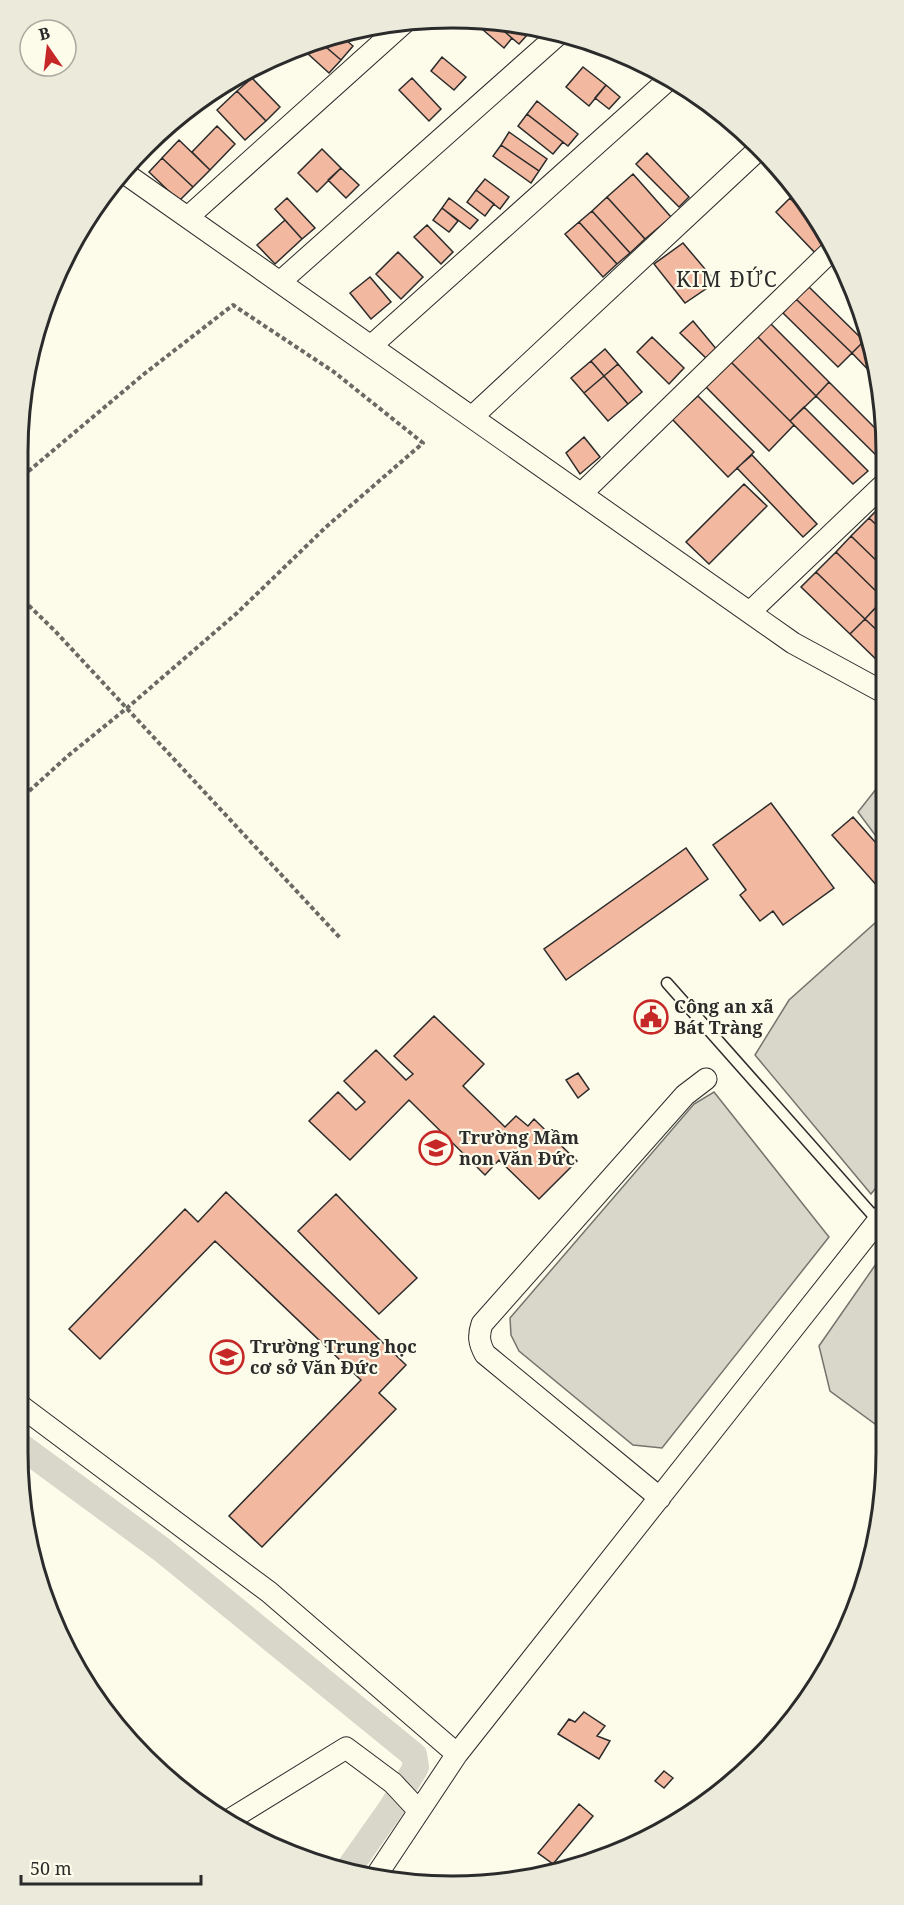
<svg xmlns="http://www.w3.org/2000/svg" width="904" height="1905" font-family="'Noto Serif',serif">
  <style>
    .water { fill: #d8d7c9; stroke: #74746e; stroke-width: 1.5 }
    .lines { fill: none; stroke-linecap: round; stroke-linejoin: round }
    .canal { stroke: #d8d7c9; stroke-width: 26 }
    .building { fill: #f2b8a0; stroke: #2b2b2b; stroke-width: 1.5 }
    .service-casing { stroke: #2b2b2b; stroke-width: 13 }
    .minor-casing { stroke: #2b2b2b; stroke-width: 23 }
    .path { stroke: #6a6964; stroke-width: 4; stroke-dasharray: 4.5 3; stroke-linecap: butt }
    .service { stroke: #fdfbea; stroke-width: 10 }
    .minor { stroke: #fdfbea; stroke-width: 21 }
    .labels { text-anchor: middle; stroke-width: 4.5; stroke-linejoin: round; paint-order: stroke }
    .poi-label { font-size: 18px; font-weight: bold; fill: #2b2b2b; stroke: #fdfbea; text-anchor: start }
    .quarter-label { font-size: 21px; letter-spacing: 1.5px; fill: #2b2b2b; stroke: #fdfbea }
    .rim { fill: none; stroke: #2b2b2b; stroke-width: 3 }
  </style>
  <rect width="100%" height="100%" fill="#fdfbea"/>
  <path class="water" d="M 884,779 L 884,847 L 858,812 Z
    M 884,915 L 885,1176 L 871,1194 L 755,1055 L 789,1000 Z
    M 714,1092 L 829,1237 L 662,1448 L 633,1445 L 519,1351 L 511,1335 L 510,1318 L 694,1104 Z
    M 885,1251 L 886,1432 L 830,1391 L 819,1346 Z"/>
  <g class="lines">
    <path class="canal" d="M 18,1444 L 161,1549 L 414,1755 L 416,1767 L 392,1807 L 347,1871"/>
  </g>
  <path class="building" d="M 489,22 L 493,22 L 512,38 L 504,48 L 482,29 Z
    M 493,22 L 518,24 L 528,34 L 519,44 Z
    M 518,24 L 535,26 L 528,34 Z
    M 340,35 L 353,46 L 341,60 L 319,41 Z
    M 319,41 L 341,60 L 329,73 L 307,53 Z
    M 442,57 L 466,77 L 454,90 L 431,71 Z
    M 583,67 L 606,85 L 589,106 L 566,87 Z
    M 252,78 L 280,107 L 266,121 L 237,91 Z
    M 412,78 L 441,109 L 429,121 L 399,90 Z
    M 606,85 L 620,97 L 609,109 L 595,98 Z
    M 237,91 L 266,121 L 245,140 L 217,110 Z
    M 537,101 L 578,134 L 568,146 L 527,114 Z
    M 527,114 L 563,142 L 553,154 L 518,126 Z
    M 217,126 L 235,144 L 210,170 L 192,152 Z
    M 509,132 L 547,159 L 539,171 L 501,145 Z
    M 179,140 L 210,170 L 193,187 L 162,158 Z
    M 501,145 L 539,171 L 531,183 L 493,156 Z
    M 322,149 L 341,168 L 317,192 L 298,173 Z
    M 647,153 L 689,197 L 679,207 L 636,164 Z
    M 162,158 L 193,187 L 179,201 L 149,172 Z
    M 341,168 L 359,185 L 346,198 L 328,180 Z
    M 633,174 L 671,217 L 645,239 L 607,197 Z
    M 485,179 L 509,197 L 500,209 L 476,190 Z
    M 476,190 L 494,204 L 485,216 L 467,202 Z
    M 798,191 L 821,231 L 790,198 Z
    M 607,197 L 645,239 L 630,253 L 592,211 Z
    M 287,198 L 315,228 L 302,239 L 275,209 Z
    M 449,198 L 478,220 L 470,229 L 442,208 Z
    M 790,198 L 821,231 L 830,247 L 819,257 L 776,212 Z
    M 442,208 L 458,221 L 449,232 L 433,220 Z
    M 592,211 L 630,253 L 617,264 L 579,222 Z
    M 285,220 L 302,239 L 275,264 L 257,245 Z
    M 579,222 L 617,264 L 603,277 L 565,234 Z
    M 427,225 L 453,252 L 441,264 L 414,237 Z
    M 683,243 L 716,282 L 685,303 L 654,264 Z
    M 398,252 L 423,277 L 401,299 L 376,274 Z
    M 370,277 L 391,302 L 371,319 L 350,293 Z
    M 809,287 L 864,341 L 852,353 L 796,299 Z
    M 796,299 L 852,353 L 838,367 L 783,313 Z
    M 693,321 L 718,351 L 706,358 L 680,333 Z
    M 769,322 L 829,382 L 816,396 L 756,335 Z
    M 756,335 L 816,396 L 790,421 L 730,361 Z
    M 652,337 L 684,368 L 669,384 L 637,352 Z
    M 864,341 L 869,346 L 878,380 L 852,353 Z
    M 605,349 L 618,364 L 604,376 L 591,361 Z
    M 591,361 L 604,376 L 584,393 L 571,378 Z
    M 730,361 L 794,425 L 769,451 L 705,386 Z
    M 618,364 L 642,392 L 628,404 L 604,376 Z
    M 604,376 L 628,404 L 608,421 L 584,393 Z
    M 829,382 L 882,435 L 882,459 L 881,460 L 816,396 Z
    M 698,396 L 754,452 L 728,477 L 672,419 Z
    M 804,407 L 868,471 L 853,484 L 790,421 Z
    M 584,437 L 600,457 L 580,474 L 566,453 Z
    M 752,455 L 817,524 L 803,537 L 737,468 Z
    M 744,484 L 767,506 L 709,564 L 686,542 Z
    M 883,504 L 883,531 L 869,518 Z
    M 869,518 L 883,531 L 883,567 L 851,536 Z
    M 851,536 L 883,567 L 883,598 L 836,552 Z
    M 836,552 L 883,598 L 883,600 L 865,619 L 816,572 Z
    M 816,572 L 865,619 L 850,634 L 801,587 Z
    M 883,600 L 883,614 L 876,607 Z
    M 876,607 L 883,614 L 883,636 L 865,619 Z
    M 865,619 L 883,636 L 883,666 L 850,634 Z
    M 771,803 L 834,888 L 783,925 L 773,911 L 760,921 L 740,895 L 746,890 L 713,845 Z
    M 853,817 L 884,852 L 884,881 L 878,887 L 832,835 Z
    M 686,848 L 708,879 L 566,980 L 544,949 Z
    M 434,1016 L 484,1064 L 463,1086 L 505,1127 L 516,1116 L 528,1126 L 534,1119 L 577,1161 L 539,1199 L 499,1160 L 485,1175 L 409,1100 L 350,1160 L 309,1121 L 338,1092 L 356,1110 L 365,1102 L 344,1081 L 376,1050 L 406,1080 L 413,1074 L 394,1056 Z
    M 578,1073 L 589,1089 L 578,1098 L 566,1080 Z
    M 226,1192 L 406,1365 L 379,1393 L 396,1409 L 262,1547 L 229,1516 L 361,1380 L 215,1241 L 100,1359 L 69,1329 L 185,1209 L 198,1222 Z
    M 336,1194 L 417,1278 L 379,1314 L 298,1231 Z
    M 584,1712 L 605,1726 L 597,1736 L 610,1741 L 599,1759 L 558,1734 L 569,1719 L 575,1722 Z
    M 664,1771 L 673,1778 L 664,1788 L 655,1781 Z
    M 579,1804 L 593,1816 L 553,1864 L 538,1853 Z"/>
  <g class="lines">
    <defs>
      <path id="service" d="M 667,983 L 878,1221"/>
      <path id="minor" d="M 123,172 L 793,643 L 883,692
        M 188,217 L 404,23
        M 280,282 L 560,33
        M 371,346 L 668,80
        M 472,417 L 758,150
        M 581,494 L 832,250
        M 750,612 L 883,485
        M 18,1404 L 269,1592 L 457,1754
        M 660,1498 L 485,1354 C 479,1343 478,1336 482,1324 L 685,1095 L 706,1079
        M 226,1822 L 346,1748 L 393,1783 L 419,1811
        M 374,1879 L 457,1754 L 885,1212"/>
    </defs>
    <use href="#service" class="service-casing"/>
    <use href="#minor" class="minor-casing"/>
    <path class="path" d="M 18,595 L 54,630 L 341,939
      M 18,801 L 69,755 L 127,708 L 237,613 L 326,527 L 423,443 L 334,372 L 233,305 L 144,374 L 18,480"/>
    <use href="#service" class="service"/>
    <use href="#minor" class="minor"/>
  </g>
  <defs>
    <symbol id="civic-ring" viewBox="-11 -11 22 22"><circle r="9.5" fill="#fdfbea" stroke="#c62828" stroke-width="1.5"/><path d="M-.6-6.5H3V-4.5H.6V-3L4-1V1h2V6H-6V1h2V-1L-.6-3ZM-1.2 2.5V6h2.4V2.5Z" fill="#c62828"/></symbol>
    <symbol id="school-ring" viewBox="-11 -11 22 22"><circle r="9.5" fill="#fdfbea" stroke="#c62828" stroke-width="1.5"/><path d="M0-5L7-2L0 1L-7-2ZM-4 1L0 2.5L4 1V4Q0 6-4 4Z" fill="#c62828"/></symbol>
  </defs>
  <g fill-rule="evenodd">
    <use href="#civic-ring" x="632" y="998" width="38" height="38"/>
    <use href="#school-ring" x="417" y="1129" width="38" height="38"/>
    <use href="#school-ring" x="208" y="1338" width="38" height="38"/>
  </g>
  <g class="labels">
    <g class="poi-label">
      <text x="674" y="1013">Công an xã<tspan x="674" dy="21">Bát Tràng</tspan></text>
      <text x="459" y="1144">Trường Mầm<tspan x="459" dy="21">non Văn Đức</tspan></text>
      <text x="250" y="1353">Trường Trung học<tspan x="250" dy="21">cơ sở Văn Đức</tspan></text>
    </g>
    <g class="quarter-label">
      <text x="727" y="287">KIM ĐỨC</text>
    </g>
  </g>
  <path d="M0 0H904V1905H0ZM452 28H452A424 424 0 0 1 876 452V1452A424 424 0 0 1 452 1876H452A424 424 0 0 1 28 1452V452A424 424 0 0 1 452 28Z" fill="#eceadb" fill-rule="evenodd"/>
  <path class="rim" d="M452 28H452A424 424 0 0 1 876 452V1452A424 424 0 0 1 452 1876H452A424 424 0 0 1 28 1452V452A424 424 0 0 1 452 28Z"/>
  <g transform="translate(48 48) rotate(346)"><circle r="28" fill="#fdfbea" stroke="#a9a89e" stroke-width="1.5"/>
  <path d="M0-4.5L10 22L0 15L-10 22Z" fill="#c62828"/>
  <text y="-9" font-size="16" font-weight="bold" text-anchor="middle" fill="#2b2b2b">B</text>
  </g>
  <path d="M21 1875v9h180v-9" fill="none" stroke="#2b2b2b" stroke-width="3"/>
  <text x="30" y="1875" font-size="18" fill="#2b2b2b" stroke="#fdfbea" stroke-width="4.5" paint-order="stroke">50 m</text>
</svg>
